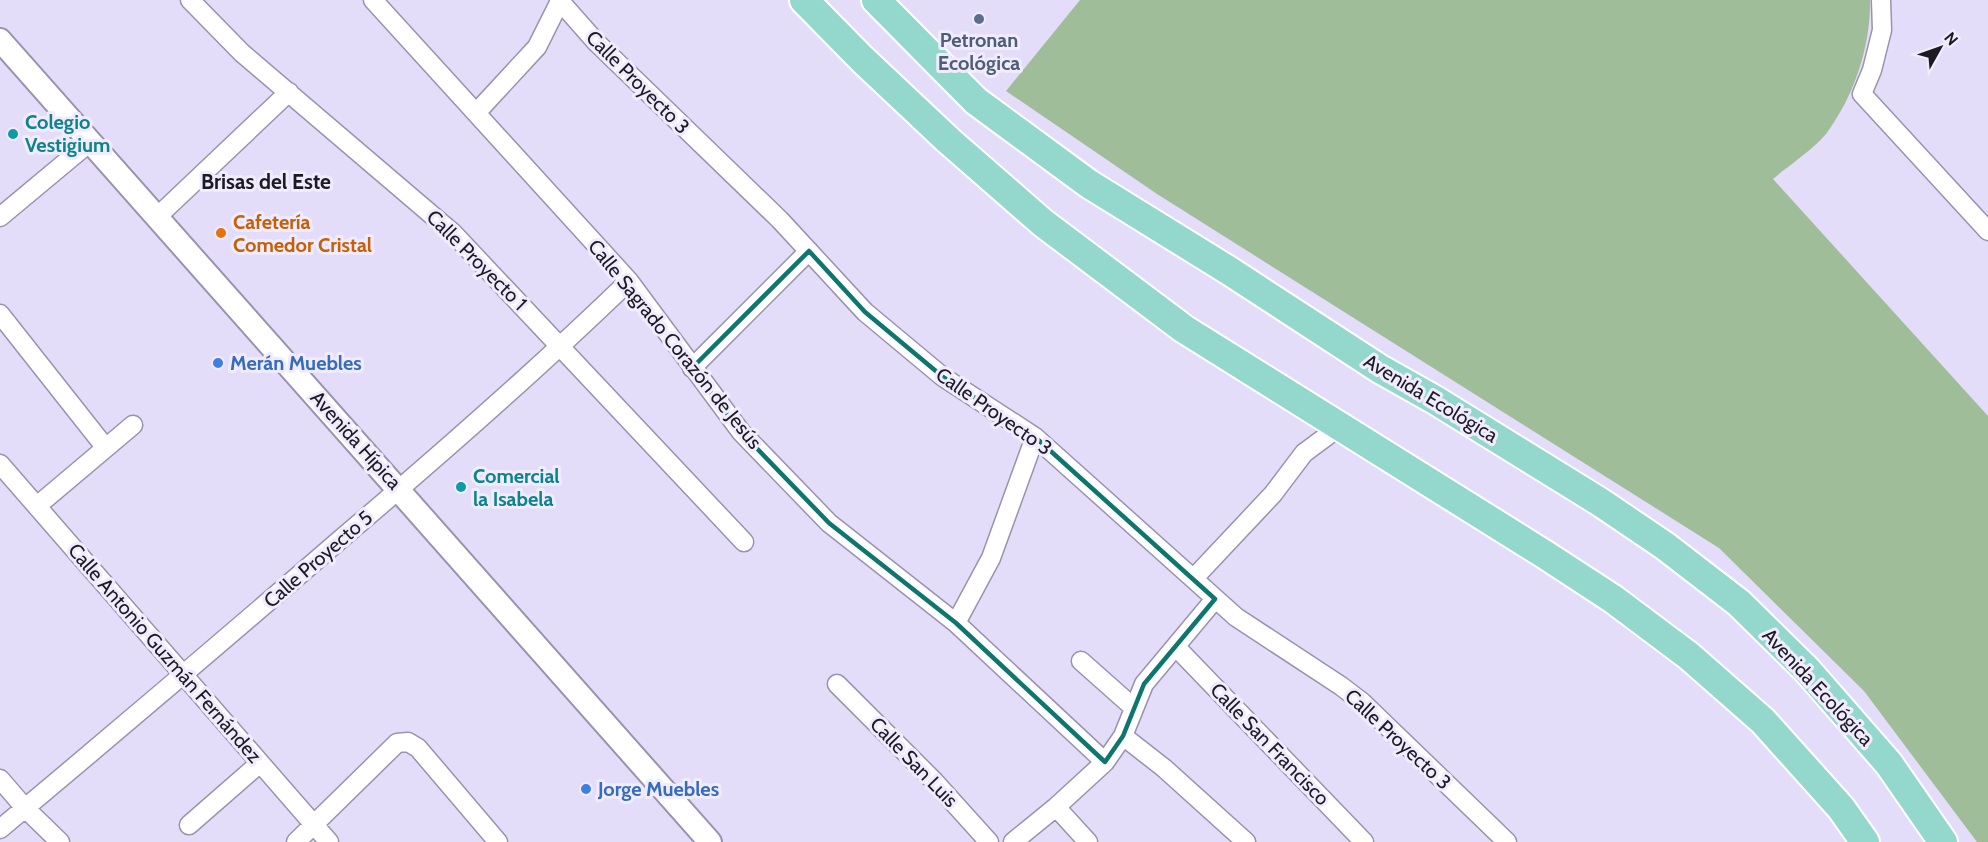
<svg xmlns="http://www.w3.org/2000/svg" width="1988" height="842" font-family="Cabin,sans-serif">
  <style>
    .green { fill: #a0bd9a }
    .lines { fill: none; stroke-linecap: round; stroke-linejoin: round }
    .minor-casing { stroke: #9993ad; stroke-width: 21 }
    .tertiary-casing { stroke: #9993ad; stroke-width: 26 }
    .primary-casing { stroke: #fff; stroke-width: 32 }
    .minor { stroke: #fff; stroke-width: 18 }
    .tertiary { stroke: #fff; stroke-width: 22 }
    .primary { stroke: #94d7cd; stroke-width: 28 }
    .marked { fill: none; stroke: #0f766e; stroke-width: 4.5; stroke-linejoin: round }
    .service-dot { fill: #5c6f8a; stroke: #f0ecfd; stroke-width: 2 }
    .culture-dot { fill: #0f9aa8; stroke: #f0ecfd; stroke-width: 2 }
    .food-dot { fill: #e8710a; stroke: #f0ecfd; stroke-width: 2 }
    .shop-dot { fill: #3f7fe0; stroke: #f0ecfd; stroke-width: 2 }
    .labels { text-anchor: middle; stroke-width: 6; stroke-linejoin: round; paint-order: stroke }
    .service-label { font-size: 20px; font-weight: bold; fill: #4e5e75; stroke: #f0ecfd }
    .street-label { font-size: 20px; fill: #1c1a23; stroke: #f0ecfd }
    .culture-label { font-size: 20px; font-weight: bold; fill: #0d838f; stroke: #f0ecfd; text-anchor: start }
    .food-label { font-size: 20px; font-weight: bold; fill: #c56008; stroke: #f0ecfd; text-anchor: start }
    .shop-label { font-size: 20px; font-weight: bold; fill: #366cbe; stroke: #f0ecfd; text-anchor: start }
    .neighbourhood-label { font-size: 21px; font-weight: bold; fill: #1c1a23; stroke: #f0ecfd }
  </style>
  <rect width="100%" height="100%" fill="#e4ddf9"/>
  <path class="green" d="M 1080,0 L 1870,0 C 1871,46 1854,97 1826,134 C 1814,149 1788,166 1773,179 L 1988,416 L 1988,842 L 1977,842 L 1864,691 L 1719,548 L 1157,194 L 1006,91 Z"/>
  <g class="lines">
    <defs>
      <path id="minor" d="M 190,0 L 242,53 L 453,233 L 744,542
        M 373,0 L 629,281 L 741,432 L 829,523 L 956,623 L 1105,762
        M 559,0 L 596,42 L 780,220 L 865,312 L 943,377 L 1035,437 L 1236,617 L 1341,686 L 1362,702 L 1507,842
        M 1881,0 L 1882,30 L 1872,70 L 1862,94 L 1988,231
        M 476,113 L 537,47 L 560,1
        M 0,217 L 90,142
        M 157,217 L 289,92
        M 0,314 L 105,447
        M 692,368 L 809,251
        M 0,464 L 329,842
        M 37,506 L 133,425
        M 1194,578 L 1273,494 L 1304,453 L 1339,427
        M 956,623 L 991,558 L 1035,437
        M 1176,647 L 1364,842
        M 1081,661 L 1134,708
        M 837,684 L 934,781 L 989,842
        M 1123,736 L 1164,768 L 1246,842
        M 0,779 L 25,808 L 60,842
        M 1056,807 L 1088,842
        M 189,825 L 260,763
        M 0,829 C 115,733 229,636 342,538 C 440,455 537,370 629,281
        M 296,842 L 397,743 L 408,742 L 418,748 L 498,842
        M 1013,842 L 1056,807 L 1105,762 L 1123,736 L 1144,684 L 1215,599"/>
      <path id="tertiary" d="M 0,40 L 710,842"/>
      <path id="primary" d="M 804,0 L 862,59 L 948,140 L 1043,223 L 1184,329 L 1544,554 L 1613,599 L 1689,656 L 1763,721 L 1841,808 L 1865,842
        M 876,0 L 976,101 L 1089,184 L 1228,270 L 1380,369 L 1435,400 L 1600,502 L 1665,546 L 1739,603 L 1807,670 L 1889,764 L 1943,842"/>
    </defs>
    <use href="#minor" class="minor-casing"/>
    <use href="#tertiary" class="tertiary-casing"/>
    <use href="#primary" class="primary-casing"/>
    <use href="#minor" class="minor"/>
    <use href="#tertiary" class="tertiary"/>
    <use href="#primary" class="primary"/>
  </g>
  <path class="marked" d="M 809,251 L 865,312 L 943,377 L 1035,437 L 1215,599 L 1144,684 L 1123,736 L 1105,762 L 956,623 L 829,523 L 741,432 L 692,368 Z"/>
  <circle class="service-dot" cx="979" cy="19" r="6"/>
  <g class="culture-dot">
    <circle cx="13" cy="134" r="6"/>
    <circle cx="461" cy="487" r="6"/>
  </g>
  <circle class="food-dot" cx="221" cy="233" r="6"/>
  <g class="shop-dot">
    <circle cx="218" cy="363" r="6"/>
    <circle cx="586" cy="789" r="6"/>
  </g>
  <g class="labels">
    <g class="service-label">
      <text x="979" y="47">Petronan<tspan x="979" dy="23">Ecológica</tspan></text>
    </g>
    <g class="street-label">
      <text transform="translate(638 82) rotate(45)" y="7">Calle Proyecto 3</text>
      <text transform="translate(477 260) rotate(45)" y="7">Calle Proyecto 1</text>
      <text transform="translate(675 344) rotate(51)" y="7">Calle Sagrado Corazón de Jesús</text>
      <text transform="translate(1431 398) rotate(31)" y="7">Avenida Ecológica</text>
      <text transform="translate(994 411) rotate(35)" y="7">Calle Proyecto 3</text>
      <text transform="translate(356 440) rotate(48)" y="7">Avenida Hípica</text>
      <text transform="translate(318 559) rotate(-41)" y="7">Calle Proyecto 5</text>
      <text transform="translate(165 653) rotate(49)" y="7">Calle Antonio Guzmán Fernández</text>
      <text transform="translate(1818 687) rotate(47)" y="7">Avenida Ecológica</text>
      <text transform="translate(1398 739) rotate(43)" y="7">Calle Proyecto 3</text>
      <text transform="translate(1270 744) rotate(46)" y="7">Calle San Francisco</text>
      <text transform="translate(914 762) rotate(46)" y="7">Calle San Luis</text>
    </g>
    <g class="culture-label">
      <text x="25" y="129">Colegio<tspan x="25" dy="23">Vestigium</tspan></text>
      <text x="473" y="483">Comercial<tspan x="473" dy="23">la Isabela</tspan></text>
    </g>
    <g class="food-label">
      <text x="233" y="229">Cafetería<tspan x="233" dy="23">Comedor Cristal</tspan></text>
    </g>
    <g class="shop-label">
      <text x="230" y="370">Merán Muebles</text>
      <text x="598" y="796">Jorge Muebles</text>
    </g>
    <g class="neighbourhood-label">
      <text x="266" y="189">Brisas del Este</text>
    </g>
  </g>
  <g transform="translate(1940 48) rotate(50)" stroke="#f0ecfd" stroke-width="4.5" paint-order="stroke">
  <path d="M0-4.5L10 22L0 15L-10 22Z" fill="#1c1a23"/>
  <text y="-9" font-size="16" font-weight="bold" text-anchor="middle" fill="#1c1a23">N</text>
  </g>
</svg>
